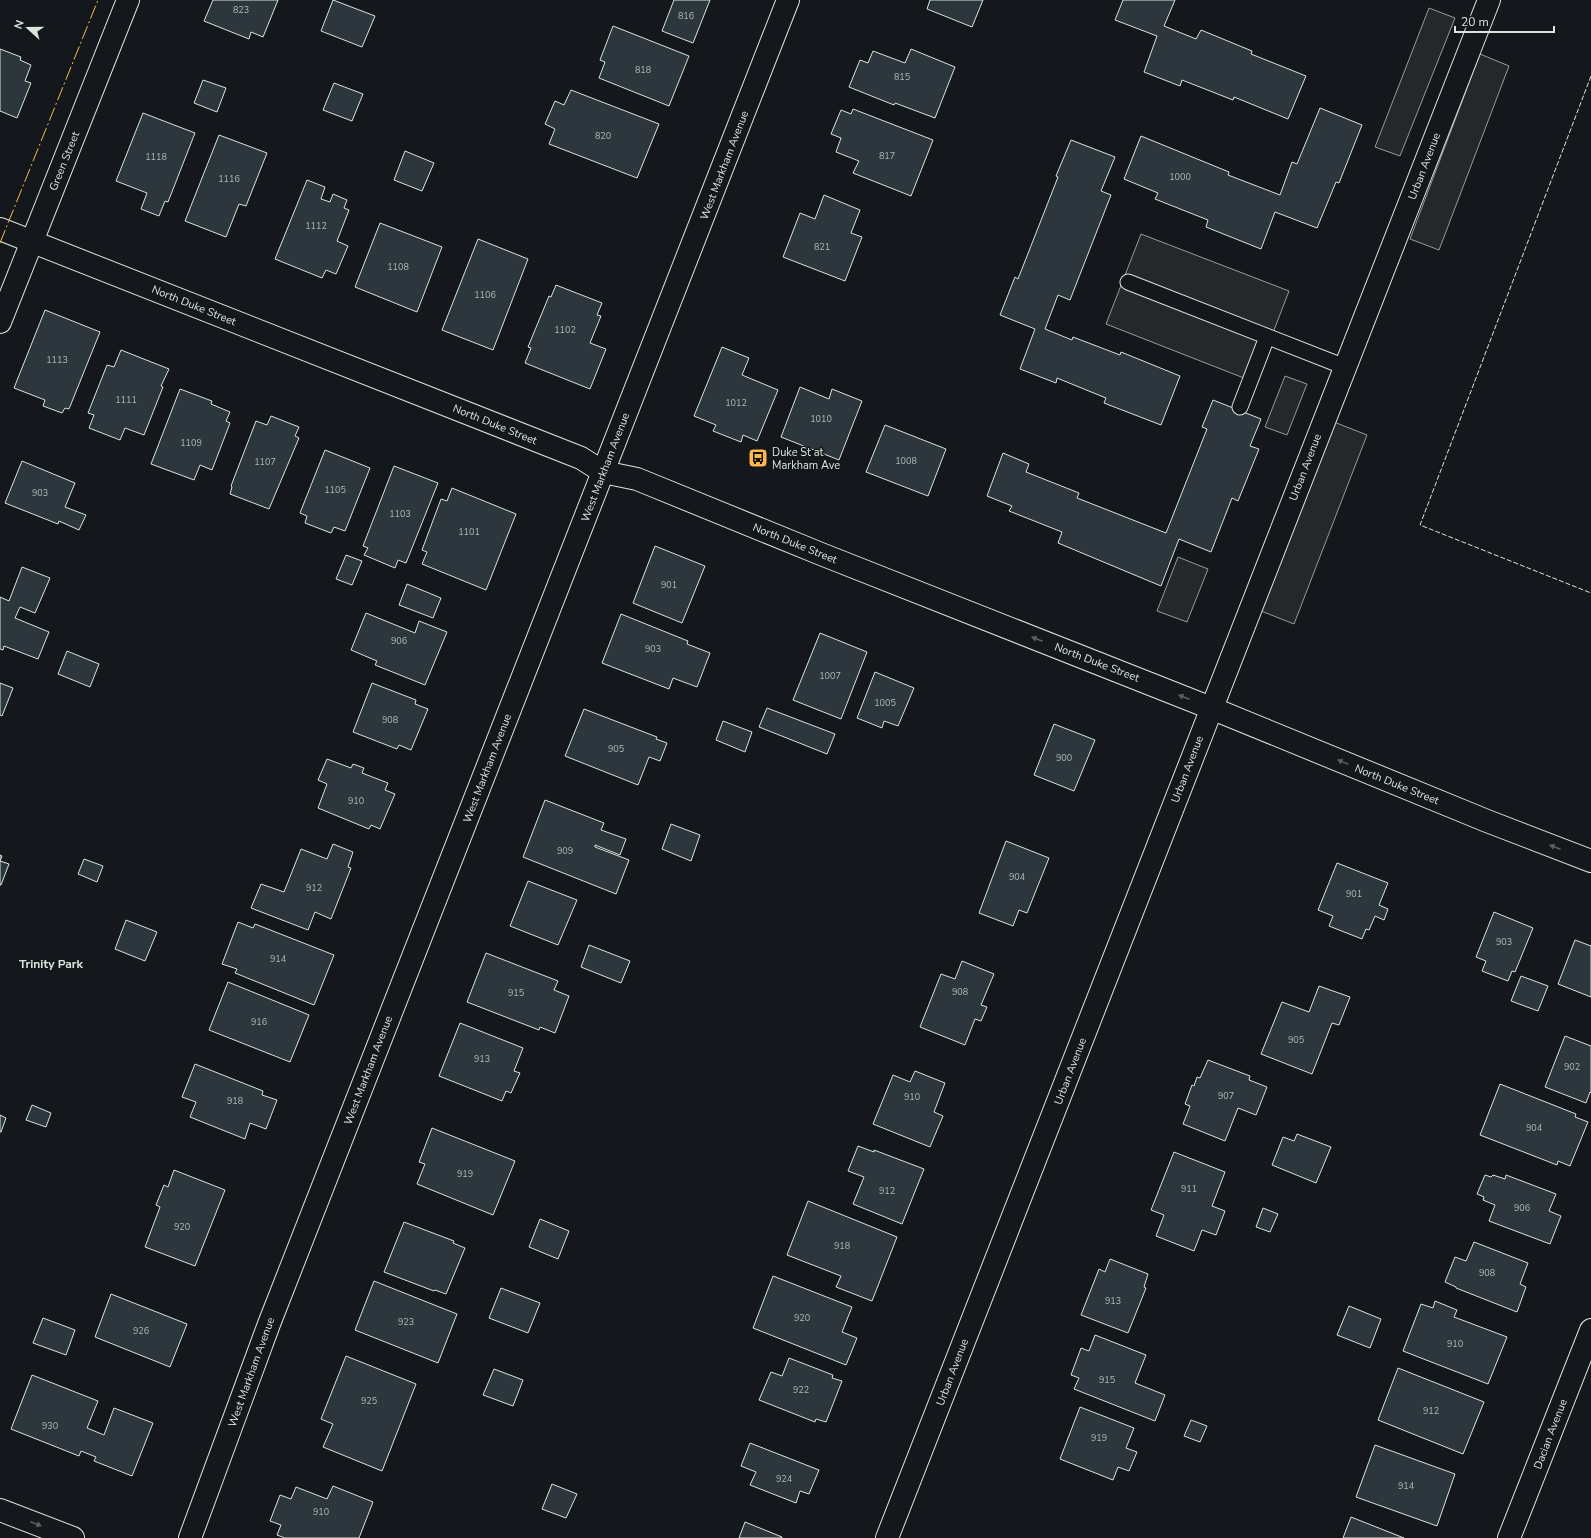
<svg xmlns="http://www.w3.org/2000/svg" width="1591" height="1538" font-family="'Nunito Sans',sans-serif">
  <style>
    .parking { fill: #24282b; stroke: #939e99 }
    .building { fill: #2c363c; stroke: #d8e6dc }
    .lines { fill: none; stroke-linecap: round; stroke-linejoin: round }
    .service-casing { stroke: #d8e6dc; stroke-width: 17 }
    .minor-casing { stroke: #d8e6dc; stroke-width: 24 }
    .tertiary-casing { stroke: #d8e6dc; stroke-width: 24 }
    .secondary-casing { stroke: #d8e6dc; stroke-width: 24 }
    .service { stroke: #14181c; stroke-width: 15 }
    .minor { stroke: #14181c; stroke-width: 22 }
    .tertiary { stroke: #14181c; stroke-width: 22 }
    .secondary { stroke: #14181c; stroke-width: 22 }
    .fence { stroke: #d8e6dc; stroke-width: 1; stroke-dasharray: 5 2; stroke-linecap: butt }
    .power { stroke: #ffb74d; stroke-width: 1; stroke-dasharray: 14 3 2 3; stroke-linecap: butt }
    .oneway { fill: #59605f }
    .labels { text-anchor: middle; stroke-width: 3; stroke-linejoin: round; paint-order: stroke }
    .number-label { font-size: 9px; fill: #adbab4 }
    .street-label { font-size: 11px; fill: #d8e6dc; stroke: #14181c }
    .poi-label { font-size: 11px; fill: #d8e6dc; stroke: #14181c; text-anchor: start }
    .neighbourhood-label { font-size: 12px; font-weight: bold; fill: #d8e6dc; stroke: #14181c }
  </style>
  <rect width="100%" height="100%" fill="#14181c"/>
  <path class="parking" d="M 1429,8 L 1455,18 L 1400,156 L 1375,147 Z
    M 1480,54 L 1509,66 L 1439,250 L 1410,239 Z
    M 1141,234 L 1289,291 L 1254,382 L 1106,324 Z
    M 1285,376 L 1307,384 L 1287,435 L 1265,427 Z
    M 1334,422 L 1367,435 L 1294,624 L 1261,611 Z
    M 1178,557 L 1208,569 L 1187,622 L 1157,611 Z"/>
  <path class="building" d="M 213,0 L 278,0 L 263,37 L 251,32 L 249,39 L 204,21 Z
    M 333,0 L 375,16 L 362,47 L 321,31 Z
    M 674,0 L 710,0 L 693,43 L 662,31 Z
    M 930,0 L 983,0 L 972,27 L 927,9 Z
    M 1123,0 L 1175,0 L 1164,26 L 1196,39 L 1201,30 L 1252,51 L 1251,54 L 1306,76 L 1288,119 L 1234,97 L 1233,100 L 1182,80 L 1180,86 L 1144,72 L 1157,36 L 1115,20 Z
    M 613,26 L 689,56 L 669,106 L 599,78 L 605,62 L 600,60 Z
    M 0,49 L 21,57 L 20,60 L 31,65 L 25,81 L 31,83 L 17,118 L 0,111 Z
    M 911,49 L 955,67 L 935,118 L 895,103 L 894,105 L 849,87 L 860,60 L 868,63 L 873,51 L 905,63 Z
    M 203,80 L 226,88 L 217,112 L 194,103 Z
    M 334,83 L 363,94 L 352,121 L 323,110 Z
    M 571,90 L 659,124 L 637,178 L 549,144 L 555,129 L 545,124 L 555,101 L 564,105 Z
    M 1320,108 L 1362,125 L 1339,183 L 1336,182 L 1317,228 L 1275,212 L 1261,249 L 1206,227 L 1208,220 L 1155,199 L 1158,193 L 1124,179 L 1141,136 L 1229,172 L 1228,175 L 1280,195 L 1292,162 L 1297,164 Z
    M 853,109 L 933,140 L 911,196 L 853,173 L 859,161 L 836,152 L 841,138 L 831,134 L 841,110 L 851,114 Z
    M 143,113 L 195,133 L 168,202 L 165,201 L 159,216 L 141,209 L 147,193 L 116,181 Z
    M 219,135 L 267,153 L 246,206 L 239,204 L 226,237 L 185,221 Z
    M 1071,140 L 1115,157 L 1101,191 L 1111,195 L 1070,300 L 1058,295 L 1045,329 L 1072,340 L 1073,337 L 1120,355 L 1121,352 L 1180,376 L 1161,425 L 1104,403 L 1106,398 L 1057,378 L 1056,383 L 1020,369 L 1035,329 L 1000,315 L 1015,277 L 1018,279 L 1058,177 L 1056,176 Z
    M 405,151 L 434,163 L 422,191 L 394,180 Z
    M 307,180 L 325,187 L 321,199 L 330,202 L 333,194 L 347,200 L 344,208 L 349,210 L 337,241 L 348,246 L 336,274 L 326,270 L 322,278 L 275,259 Z
    M 824,195 L 860,210 L 851,233 L 862,237 L 845,281 L 783,257 L 800,213 L 815,219 Z
    M 380,223 L 442,247 L 417,312 L 355,287 Z
    M 478,239 L 528,259 L 493,350 L 442,330 Z
    M 556,285 L 602,303 L 597,315 L 601,316 L 590,343 L 606,349 L 590,389 L 525,363 L 531,348 L 528,347 L 549,296 L 551,297 Z
    M 45,310 L 100,332 L 69,409 L 65,408 L 62,413 L 43,406 L 45,400 L 14,388 Z
    M 722,347 L 749,358 L 742,375 L 778,390 L 757,441 L 743,435 L 741,442 L 713,431 L 716,425 L 694,416 Z
    M 121,350 L 169,369 L 161,386 L 163,387 L 144,435 L 125,428 L 120,440 L 89,428 L 94,415 L 88,413 L 107,365 L 114,367 Z
    M 800,387 L 829,399 L 832,389 L 862,401 L 839,460 L 781,437 Z
    M 180,389 L 212,401 L 211,404 L 230,412 L 226,421 L 230,423 L 212,470 L 200,465 L 194,480 L 151,464 Z
    M 1213,400 L 1261,419 L 1250,446 L 1259,449 L 1238,501 L 1232,498 L 1211,552 L 1179,539 L 1161,586 L 1058,543 L 1062,532 L 1009,511 L 1012,506 L 987,496 L 1003,453 L 1029,464 L 1026,472 L 1079,493 L 1077,498 L 1166,533 L 1207,429 L 1202,427 Z
    M 271,416 L 299,427 L 295,436 L 299,438 L 269,509 L 230,494 L 232,487 L 231,486 L 256,421 L 267,425 Z
    M 885,425 L 946,449 L 928,496 L 866,472 Z
    M 325,450 L 370,468 L 345,531 L 334,527 L 331,533 L 305,523 L 307,516 L 300,513 Z
    M 22,461 L 75,483 L 65,507 L 86,515 L 79,530 L 59,521 L 58,524 L 5,503 Z
    M 394,466 L 438,483 L 406,563 L 398,560 L 395,568 L 364,555 L 368,548 L 363,546 Z
    M 452,488 L 516,514 L 486,590 L 422,564 L 427,552 L 422,550 L 441,499 L 447,501 Z
    M 655,546 L 705,566 L 682,623 L 633,603 Z
    M 346,555 L 362,561 L 352,585 L 336,579 Z
    M 22,567 L 50,578 L 35,613 L 20,607 L 15,618 L 49,632 L 38,659 L 4,646 L 3,650 L 0,649 L 0,597 L 9,601 Z
    M 407,584 L 441,598 L 433,618 L 399,605 Z
    M 366,613 L 415,633 L 419,621 L 447,632 L 425,685 L 375,665 L 377,661 L 351,650 Z
    M 621,614 L 688,641 L 687,644 L 710,653 L 697,687 L 673,678 L 669,689 L 602,663 Z
    M 820,633 L 867,652 L 841,719 L 793,700 Z
    M 67,651 L 99,664 L 90,687 L 58,674 Z
    M 875,672 L 914,688 L 898,726 L 884,721 L 882,728 L 857,718 Z
    M 0,683 L 13,688 L 2,716 L 0,715 Z
    M 372,683 L 416,700 L 415,704 L 428,709 L 411,750 L 399,745 L 397,749 L 353,732 Z
    M 767,708 L 835,734 L 827,754 L 759,727 Z
    M 584,709 L 657,737 L 656,739 L 667,743 L 660,761 L 649,757 L 638,785 L 565,756 Z
    M 723,721 L 752,732 L 745,752 L 716,740 Z
    M 1054,724 L 1095,740 L 1074,791 L 1034,775 Z
    M 327,759 L 351,768 L 353,764 L 364,768 L 362,773 L 388,783 L 385,790 L 395,794 L 380,829 L 371,825 L 369,829 L 318,808 L 327,784 L 318,780 Z
    M 545,800 L 604,823 L 601,830 L 626,839 L 620,855 L 595,845 L 595,847 L 629,860 L 616,894 L 523,857 Z
    M 671,824 L 700,835 L 691,861 L 662,849 Z
    M 1006,841 L 1049,858 L 1027,913 L 1019,910 L 1013,926 L 979,913 Z
    M 333,844 L 353,852 L 348,867 L 351,868 L 331,919 L 315,912 L 308,930 L 251,908 L 261,884 L 284,892 L 301,849 L 327,859 Z
    M 0,855 L 2,856 L 0,861 L 9,864 L 1,885 L 0,885 Z
    M 84,859 L 103,866 L 97,882 L 78,874 Z
    M 1337,863 L 1388,883 L 1379,905 L 1388,909 L 1384,920 L 1375,916 L 1369,930 L 1366,929 L 1362,939 L 1329,926 L 1333,916 L 1318,910 Z
    M 528,881 L 577,900 L 558,945 L 510,926 Z
    M 1494,912 L 1533,928 L 1515,972 L 1512,971 L 1508,981 L 1482,971 L 1486,961 L 1476,957 Z
    M 126,920 L 157,932 L 145,961 L 115,949 Z
    M 238,922 L 253,928 L 255,924 L 334,955 L 314,1005 L 235,973 L 237,969 L 222,964 Z
    M 1575,940 L 1591,946 L 1591,997 L 1558,984 Z
    M 589,945 L 630,961 L 621,983 L 581,967 Z
    M 486,953 L 558,981 L 554,990 L 569,996 L 555,1033 L 540,1027 L 539,1030 L 467,1002 Z
    M 962,961 L 994,974 L 981,1005 L 987,1007 L 981,1021 L 975,1019 L 965,1045 L 920,1027 L 941,974 L 955,979 Z
    M 1521,976 L 1548,986 L 1538,1011 L 1511,1001 Z
    M 228,982 L 309,1015 L 290,1062 L 209,1030 Z
    M 1319,986 L 1350,997 L 1339,1025 L 1332,1023 L 1312,1074 L 1261,1054 L 1282,1002 L 1309,1012 Z
    M 460,1023 L 523,1048 L 514,1071 L 520,1073 L 511,1093 L 506,1091 L 502,1101 L 439,1076 Z
    M 1565,1036 L 1591,1046 L 1591,1093 L 1590,1092 L 1586,1103 L 1545,1087 Z
    M 1208,1060 L 1250,1076 L 1249,1080 L 1267,1087 L 1256,1115 L 1238,1108 L 1225,1141 L 1183,1124 L 1190,1106 L 1185,1104 L 1192,1085 L 1194,1086 L 1197,1077 L 1200,1078 Z
    M 195,1064 L 263,1091 L 262,1095 L 277,1100 L 266,1129 L 250,1123 L 245,1139 L 190,1117 L 196,1102 L 182,1097 Z
    M 915,1071 L 945,1083 L 934,1112 L 943,1116 L 930,1147 L 873,1124 L 893,1075 L 910,1082 Z
    M 1500,1084 L 1576,1114 L 1575,1117 L 1588,1122 L 1570,1166 L 1558,1161 L 1557,1165 L 1480,1135 Z
    M 32,1105 L 51,1113 L 46,1127 L 26,1120 Z
    M 0,1115 L 6,1118 L 1,1132 L 0,1132 Z
    M 432,1128 L 515,1161 L 493,1215 L 417,1184 L 425,1164 L 419,1162 Z
    M 1297,1134 L 1331,1147 L 1316,1183 L 1272,1165 L 1283,1137 L 1294,1141 Z
    M 858,1146 L 874,1152 L 874,1150 L 924,1169 L 902,1224 L 853,1204 L 864,1177 L 848,1171 Z
    M 1174,1152 L 1225,1172 L 1212,1206 L 1225,1211 L 1216,1235 L 1202,1230 L 1194,1251 L 1156,1236 L 1164,1215 L 1151,1210 Z
    M 174,1170 L 225,1190 L 195,1266 L 145,1247 L 160,1207 L 156,1205 L 164,1185 L 168,1187 Z
    M 1485,1175 L 1491,1177 L 1493,1175 L 1505,1179 L 1506,1175 L 1556,1194 L 1549,1211 L 1561,1216 L 1550,1244 L 1489,1221 L 1495,1205 L 1483,1200 L 1484,1197 L 1477,1194 Z
    M 808,1201 L 897,1237 L 872,1301 L 836,1287 L 841,1276 L 787,1255 Z
    M 1263,1208 L 1278,1214 L 1270,1232 L 1256,1227 Z
    M 540,1219 L 569,1231 L 558,1259 L 529,1247 Z
    M 404,1222 L 454,1241 L 453,1243 L 465,1248 L 446,1294 L 435,1290 L 434,1291 L 384,1272 Z
    M 1474,1242 L 1528,1263 L 1520,1284 L 1526,1287 L 1517,1312 L 1456,1288 L 1456,1287 L 1445,1282 L 1455,1257 L 1466,1261 Z
    M 1110,1259 L 1148,1274 L 1144,1287 L 1146,1288 L 1128,1333 L 1081,1315 L 1099,1269 L 1105,1272 Z
    M 773,1276 L 852,1307 L 842,1332 L 857,1338 L 846,1365 L 753,1328 Z
    M 374,1281 L 457,1314 L 438,1363 L 355,1330 Z
    M 501,1288 L 540,1303 L 528,1333 L 489,1318 Z
    M 111,1294 L 187,1324 L 170,1367 L 95,1337 Z
    M 1435,1301 L 1457,1310 L 1454,1317 L 1507,1337 L 1488,1384 L 1403,1351 L 1421,1304 L 1433,1308 Z
    M 1349,1306 L 1381,1319 L 1370,1348 L 1337,1335 Z
    M 43,1318 L 75,1330 L 66,1355 L 33,1343 Z
    M 1095,1335 L 1146,1355 L 1135,1383 L 1165,1395 L 1155,1421 L 1074,1389 L 1079,1378 L 1071,1375 L 1081,1348 L 1089,1351 Z
    M 346,1356 L 416,1384 L 382,1471 L 323,1447 L 333,1424 L 321,1419 Z
    M 789,1358 L 833,1375 L 832,1378 L 842,1381 L 826,1422 L 816,1419 L 815,1422 L 759,1400 L 771,1372 L 782,1376 Z
    M 1398,1368 L 1484,1402 L 1463,1454 L 1378,1420 Z
    M 494,1369 L 523,1380 L 513,1406 L 483,1395 Z
    M 32,1375 L 98,1401 L 87,1428 L 104,1435 L 114,1408 L 153,1423 L 132,1476 L 94,1461 L 96,1457 L 81,1451 L 79,1456 L 11,1429 Z
    M 1080,1407 L 1134,1428 L 1126,1448 L 1137,1452 L 1129,1471 L 1118,1467 L 1113,1480 L 1060,1459 Z
    M 1191,1420 L 1207,1426 L 1200,1442 L 1184,1436 Z
    M 750,1443 L 819,1470 L 809,1494 L 800,1491 L 796,1503 L 750,1485 L 756,1472 L 741,1466 Z
    M 1375,1445 L 1455,1474 L 1437,1526 L 1356,1497 Z
    M 552,1484 L 577,1494 L 566,1518 L 542,1509 Z
    M 333,1486 L 373,1502 L 359,1538 L 285,1538 L 277,1535 L 281,1525 L 270,1521 L 280,1495 L 291,1499 L 296,1487 L 327,1499 Z
    M 1351,1517 L 1404,1538 L 1343,1538 Z
    M 745,1522 L 782,1537 L 782,1538 L 739,1538 Z"/>
  <g class="lines">
    <defs>
      <path id="service" d="M 1128,282 L 1345,367
        M 1240,407 L 1267,337"/>
      <path id="minor" d="M 0,322 L 128,0
        M 887,1538 L 1489,0
        M 1509,1538 L 1591,1330"/>
      <path id="tertiary" d="M 190,1538 L 269,1324 L 788,0"/>
      <path id="secondary" d="M 0,229 L 581,458 L 603,472 L 637,479 L 821,554 L 1211,708 L 1487,821 L 1591,861
        M 0,1510 L 73,1538"/>
    </defs>
    <use href="#service" class="service-casing"/>
    <use href="#minor" class="minor-casing"/>
    <use href="#tertiary" class="tertiary-casing"/>
    <use href="#secondary" class="secondary-casing"/>
    <use href="#service" class="service"/>
    <use href="#minor" class="minor"/>
    <use href="#tertiary" class="tertiary"/>
    <use href="#secondary" class="secondary"/>
    <path class="fence" d="M 1591,76 L 1420,525 L 1591,593"/>
    <path class="power" d="M 0,243 L 98,0"/>
  </g>
  <defs><path id="oneway-solid" d="M-6-.8H1V-3.2L6.5 0L1 3.2V.8H-6Z"/></defs>
  <g class="oneway">
    <use href="#oneway-solid" transform="translate(1037 639) rotate(-159)"/>
    <use href="#oneway-solid" transform="translate(1184 697) rotate(-159)"/>
    <use href="#oneway-solid" transform="translate(1343 762) rotate(-158)"/>
    <use href="#oneway-solid" transform="translate(1555 847) rotate(-159)"/>
    <use href="#oneway-solid" transform="translate(36 1524) rotate(21)"/>
  </g>
  <defs>
    <symbol id="bus-square" viewBox="-11 -11 22 22"><rect x="-9" y="-9" width="18" height="18" rx="4" fill="#ffb74d" stroke="#14181c"/><path d="M-5-6H5V4H4V6H2V4H-2V6H-4V4H-5ZM-3.5-4V0h7V-4ZM-3.5 1.2v1.5H-2V1.2ZM2 1.2v1.5H3.5V1.2Z" fill="#111"/></symbol>
  </defs>
  <g fill-rule="evenodd">
    <use href="#bus-square" x="747" y="447" width="22" height="22"/>
  </g>
  <g class="labels">
    <g class="number-label">
      <text x="241" y="13">823</text>
      <text x="686" y="19">816</text>
      <text x="643" y="73">818</text>
      <text x="902" y="80">815</text>
      <text x="603" y="139">820</text>
      <text x="887" y="159">817</text>
      <text x="156" y="160">1118</text>
      <text x="1180" y="180">1000</text>
      <text x="229" y="182">1116</text>
      <text x="316" y="229">1112</text>
      <text x="822" y="250">821</text>
      <text x="398" y="270">1108</text>
      <text x="485" y="298">1106</text>
      <text x="565" y="333">1102</text>
      <text x="57" y="363">1113</text>
      <text x="126" y="403">1111</text>
      <text x="736" y="406">1012</text>
      <text x="821" y="422">1010</text>
      <text x="191" y="446">1109</text>
      <text x="906" y="464">1008</text>
      <text x="265" y="465">1107</text>
      <text x="335" y="493">1105</text>
      <text x="40" y="496">903</text>
      <text x="400" y="517">1103</text>
      <text x="469" y="535">1101</text>
      <text x="669" y="588">901</text>
      <text x="399" y="644">906</text>
      <text x="653" y="652">903</text>
      <text x="830" y="679">1007</text>
      <text x="885" y="706">1005</text>
      <text x="390" y="723">908</text>
      <text x="616" y="752">905</text>
      <text x="1064" y="761">900</text>
      <text x="356" y="804">910</text>
      <text x="565" y="854">909</text>
      <text x="1017" y="880">904</text>
      <text x="314" y="891">912</text>
      <text x="1354" y="897">901</text>
      <text x="1504" y="945">903</text>
      <text x="278" y="962">914</text>
      <text x="960" y="995">908</text>
      <text x="516" y="996">915</text>
      <text x="259" y="1025">916</text>
      <text x="1296" y="1043">905</text>
      <text x="482" y="1062">913</text>
      <text x="1572" y="1070">902</text>
      <text x="1226" y="1099">907</text>
      <text x="912" y="1100">910</text>
      <text x="235" y="1104">918</text>
      <text x="1534" y="1131">904</text>
      <text x="465" y="1177">919</text>
      <text x="1189" y="1192">911</text>
      <text x="887" y="1194">912</text>
      <text x="1522" y="1211">906</text>
      <text x="182" y="1230">920</text>
      <text x="842" y="1249">918</text>
      <text x="1487" y="1276">908</text>
      <text x="1113" y="1304">913</text>
      <text x="802" y="1321">920</text>
      <text x="406" y="1325">923</text>
      <text x="141" y="1334">926</text>
      <text x="1455" y="1347">910</text>
      <text x="1107" y="1383">915</text>
      <text x="801" y="1393">922</text>
      <text x="369" y="1404">925</text>
      <text x="1431" y="1414">912</text>
      <text x="50" y="1429">930</text>
      <text x="1099" y="1441">919</text>
      <text x="784" y="1482">924</text>
      <text x="1406" y="1489">914</text>
      <text x="321" y="1515">910</text>
    </g>
    <g class="street-label">
      <text transform="translate(64 161) rotate(-68)" y="4">Green Street</text>
      <text transform="translate(724 165) rotate(-69)" y="4">West Markham Avenue</text>
      <text transform="translate(1424 166) rotate(-69)" y="4">Urban Avenue</text>
      <text transform="translate(194 305) rotate(22)" y="4">North Duke Street</text>
      <text transform="translate(495 424) rotate(22)" y="4">North Duke Street</text>
      <text transform="translate(605 467) rotate(-69)" y="4">West Markham Avenue</text>
      <text transform="translate(1305 467) rotate(-69)" y="4">Urban Avenue</text>
      <text transform="translate(795 543) rotate(22)" y="4">North Duke Street</text>
      <text transform="translate(1097 662) rotate(21)" y="4">North Duke Street</text>
      <text transform="translate(487 768) rotate(-69)" y="4">West Markham Avenue</text>
      <text transform="translate(1187 769) rotate(-69)" y="4">Urban Avenue</text>
      <text transform="translate(1397 784) rotate(22)" y="4">North Duke Street</text>
      <text transform="translate(368 1070) rotate(-69)" y="4">West Markham Avenue</text>
      <text transform="translate(1070 1071) rotate(-69)" y="4">Urban Avenue</text>
      <text transform="translate(251 1372) rotate(-70)" y="4">West Markham Avenue</text>
      <text transform="translate(952 1372) rotate(-69)" y="4">Urban Avenue</text>
      <text transform="translate(1550 1434) rotate(-69)" y="4">Dacian Avenue</text>
    </g>
    <g class="poi-label">
      <text x="772" y="456">Duke St at<tspan x="772" dy="13">Markham Ave</tspan></text>
    </g>
    <g class="neighbourhood-label">
      <text x="51" y="968">Trinity Park</text>
    </g>
  </g>
  <g transform="translate(28 28) rotate(291)" stroke="#14181c" stroke-width="3" paint-order="stroke">
  <path d="M0-3L7 15L0 10L-7 15Z" fill="#d8e6dc"/>
  <text y="-6" font-size="11" font-weight="bold" text-anchor="middle" fill="#d8e6dc">N</text>
  </g>
  <path d="M1455 26v6h99v-6" fill="none" stroke="#d8e6dc" stroke-width="2"/>
  <text x="1461" y="26" font-size="12" fill="#d8e6dc" stroke="#14181c" stroke-width="3" paint-order="stroke">20 m</text>
</svg>
